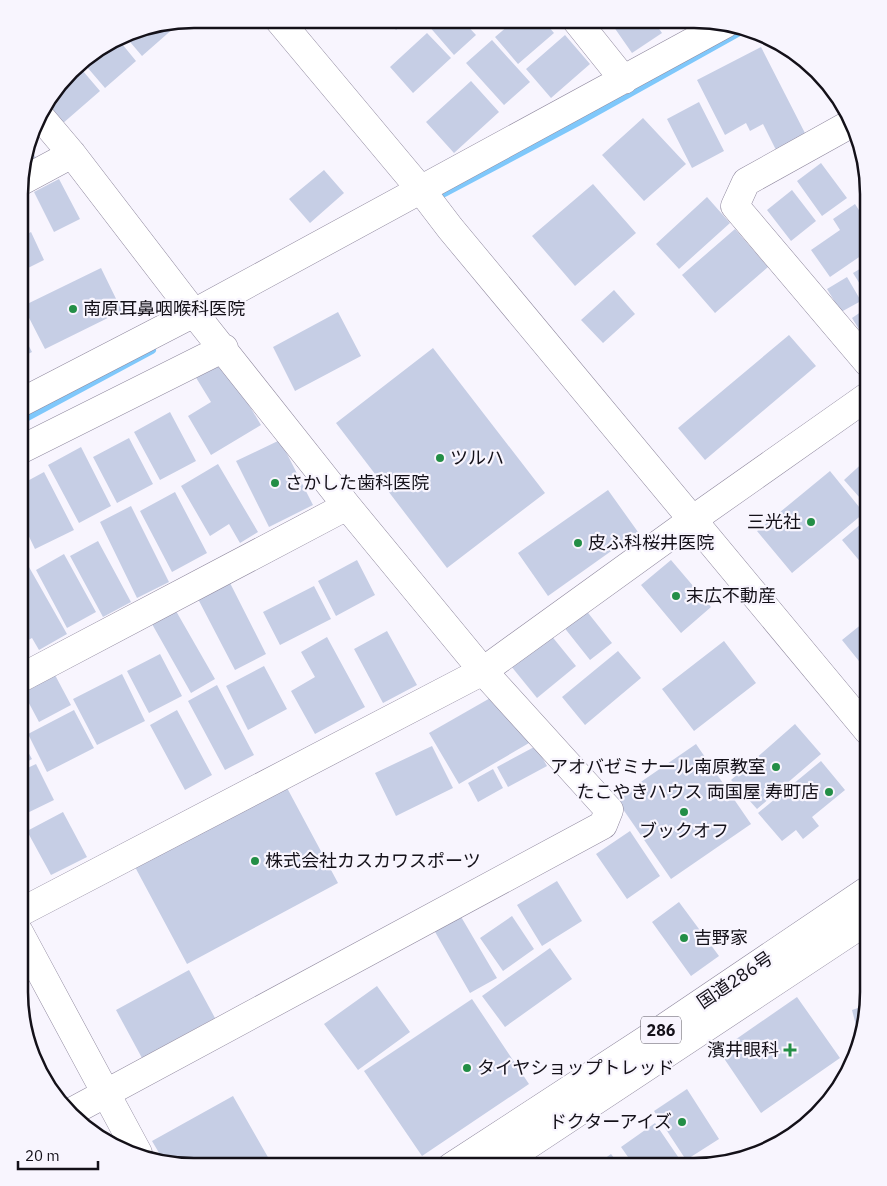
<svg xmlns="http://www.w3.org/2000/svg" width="887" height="1186" font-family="'IBM Plex Sans','Noto Sans JP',sans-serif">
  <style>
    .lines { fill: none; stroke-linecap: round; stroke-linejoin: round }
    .stream { stroke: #7fc8fb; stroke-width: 8 }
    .building { fill: #c6cee5 }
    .minor-casing { stroke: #90899f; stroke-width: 29 }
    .highway-casing { stroke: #90899f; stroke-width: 29 }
    .minor { stroke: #fff; stroke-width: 28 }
    .highway { stroke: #fff; stroke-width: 28 }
    .poi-dot { fill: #238e46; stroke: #f8f5fe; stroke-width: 2 }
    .labels { text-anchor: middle; stroke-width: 4.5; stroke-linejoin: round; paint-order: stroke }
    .shield { fill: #f8f5fe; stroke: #58555e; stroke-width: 1 }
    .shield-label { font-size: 16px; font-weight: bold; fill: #141119 }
    .poi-label { font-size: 18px; fill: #141119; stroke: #f8f5fe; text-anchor: start }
    .street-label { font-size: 18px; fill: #141119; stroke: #f8f5fe }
    .rim { fill: none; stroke: #141119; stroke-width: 2.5 }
  </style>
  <rect width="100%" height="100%" fill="#f8f5fe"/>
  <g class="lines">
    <path class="stream" d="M 433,199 L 580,121 L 743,30
      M 20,421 L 152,350"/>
  </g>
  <path class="building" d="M 387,19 L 408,19 L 396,30 Z
    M 435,19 L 462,20 L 476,35 L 454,55 L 428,25 Z
    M 471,20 L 489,20 L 478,28 Z
    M 515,20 L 543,20 L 554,33 L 518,64 L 495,37 Z
    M 609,20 L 653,20 L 662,33 L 632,53 Z
    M 171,23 L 175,27 L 142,56 L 125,36 L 137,28 Z
    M 427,33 L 451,58 L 413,93 L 390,67 Z
    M 565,35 L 590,64 L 551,98 L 526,69 Z
    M 118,39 L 136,61 L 105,88 L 81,60 Z
    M 492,40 L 530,82 L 504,105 L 466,63 Z
    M 761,47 L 807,137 L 777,152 L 763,124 L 750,131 L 746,123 L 725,135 L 697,80 Z
    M 77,64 L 100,91 L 62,124 L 45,103 Z
    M 471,81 L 499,112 L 454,153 L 426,122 Z
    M 699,102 L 724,151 L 692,168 L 667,119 Z
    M 643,118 L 686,164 L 644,201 L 602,155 Z
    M 29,145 L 36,158 L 22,166 Z
    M 821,163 L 847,198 L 822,216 L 797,181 Z
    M 324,170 L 344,193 L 310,223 L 289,199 Z
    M 59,179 L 80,219 L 54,232 L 34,192 Z
    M 593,184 L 636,233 L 575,286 L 532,236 Z
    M 792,190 L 816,221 L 791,241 L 767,210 Z
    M 707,197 L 730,223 L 679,269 L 656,244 Z
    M 855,204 L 868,224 L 868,251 L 830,277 L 811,250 L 840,230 L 833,219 Z
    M 735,229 L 768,267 L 715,313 L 682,275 Z
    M 31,232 L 44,260 L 20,272 L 20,238 Z
    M 868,264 L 868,297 L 853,273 Z
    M 101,268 L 122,311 L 45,349 L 23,306 Z
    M 847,277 L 861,301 L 841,312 L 827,289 Z
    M 614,290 L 635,314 L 603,343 L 581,320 Z
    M 868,307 L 868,344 L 852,318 Z
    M 338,312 L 361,356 L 295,391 L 273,347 Z
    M 20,329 L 32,352 L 20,358 Z
    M 789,335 L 816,366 L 705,460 L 678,428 Z
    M 433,348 L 545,493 L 447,568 L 336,423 Z
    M 222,360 L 261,425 L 211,455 L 188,416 L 211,402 L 195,376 Z
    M 170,412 L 196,461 L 160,480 L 134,432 Z
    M 129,438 L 153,484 L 117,503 L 93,457 Z
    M 280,440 L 313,505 L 269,527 L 236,461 Z
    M 81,447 L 111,506 L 79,523 L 48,465 Z
    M 868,458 L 868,507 L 844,480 Z
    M 218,464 L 258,532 L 240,543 L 229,524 L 210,536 L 181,486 Z
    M 830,471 L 864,513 L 792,573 L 757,531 Z
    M 44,472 L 74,530 L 35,549 L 20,518 L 20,485 Z
    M 608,490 L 638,532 L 548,596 L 518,553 Z
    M 175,492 L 207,553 L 172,572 L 140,511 Z
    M 131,506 L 169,582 L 137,598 L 100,522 Z
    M 868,518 L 868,571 L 842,540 Z
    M 98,541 L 131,602 L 103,617 L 70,556 Z
    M 64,554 L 96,612 L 67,628 L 36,570 Z
    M 25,560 L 67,634 L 39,650 L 32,638 L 19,645 L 20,563 Z
    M 357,560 L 375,595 L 336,616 L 318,581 Z
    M 671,560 L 711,607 L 681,633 L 641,585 Z
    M 230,583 L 266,654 L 235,670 L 198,599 Z
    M 314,586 L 331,619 L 280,645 L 263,612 Z
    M 585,609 L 612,643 L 590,660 L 563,626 Z
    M 176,611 L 215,679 L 191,693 L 152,624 Z
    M 868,619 L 868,670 L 867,671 L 842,640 Z
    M 387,631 L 417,685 L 383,703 L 354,649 Z
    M 550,634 L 576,666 L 537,698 L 511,666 Z
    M 327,637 L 365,707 L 315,734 L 291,691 L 315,677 L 301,652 Z
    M 724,641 L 756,683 L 694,731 L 662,689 Z
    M 618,651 L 641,678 L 585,725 L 562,697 Z
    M 160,654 L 182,696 L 149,713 L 127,671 Z
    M 264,666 L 287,709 L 248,730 L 226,686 Z
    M 122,674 L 145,721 L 97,745 L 73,699 Z
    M 55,675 L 71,705 L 39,722 L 23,692 Z
    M 217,685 L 254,755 L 225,770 L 188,701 Z
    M 499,693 L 529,743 L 459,784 L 429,733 Z
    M 74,710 L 94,748 L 47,772 L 28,734 Z
    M 177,710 L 212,775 L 185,790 L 150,725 Z
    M 795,724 L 821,754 L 757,809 L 731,780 Z
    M 19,736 L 32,759 L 19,766 Z
    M 696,744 L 751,824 L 671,879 L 616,799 Z
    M 432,746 L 453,788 L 396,816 L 375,773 Z
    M 536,746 L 547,766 L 508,787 L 497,767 Z
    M 821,761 L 845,790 L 812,817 L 819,826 L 803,839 L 796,830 L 782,841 L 758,813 Z
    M 36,764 L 54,800 L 19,817 L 19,772 Z
    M 493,769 L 503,788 L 478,802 L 468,783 Z
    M 286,786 L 338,883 L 187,964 L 135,867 Z
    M 63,812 L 87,857 L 51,875 L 27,831 Z
    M 630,831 L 660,876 L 627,899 L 596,854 Z
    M 557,881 L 582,921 L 542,946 L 517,905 Z
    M 679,902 L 719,956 L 691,976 L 652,922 Z
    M 460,915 L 497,978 L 470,993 L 434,930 Z
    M 512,916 L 534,949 L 503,971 L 480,938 Z
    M 550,948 L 572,979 L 505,1027 L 482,996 Z
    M 189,970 L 215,1018 L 142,1058 L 116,1010 Z
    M 377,986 L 410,1032 L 358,1070 L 324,1024 Z
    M 797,997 L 840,1058 L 761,1113 L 719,1051 Z
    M 472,999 L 529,1084 L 422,1156 L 364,1071 Z
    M 867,1005 L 858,1033 L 852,1010 Z
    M 687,1089 L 719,1139 L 686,1160 L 654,1111 Z
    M 233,1096 L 273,1166 L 171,1166 L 165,1163 L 152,1141 Z
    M 655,1123 L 685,1167 L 635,1167 L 621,1147 Z
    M 611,1154 L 621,1167 L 593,1167 Z"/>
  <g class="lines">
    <defs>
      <path id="minor" d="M 278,19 L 421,190 L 450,228 L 868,731
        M 576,20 L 624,80
        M 39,115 L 72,154 L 194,313 L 347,506 L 483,671 L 609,810 L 603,825 L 73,1111
        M 852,123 L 746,182 L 735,206 L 868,363
        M 20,182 L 72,154
        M 20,403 L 194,313 L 725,24
        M 20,450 L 224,348
        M 19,679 L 347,506
        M 19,913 L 483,671 L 692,520 L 868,396
        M 19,932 L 138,1153"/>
      <path id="highway" d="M 451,1167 L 661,1030 L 868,890
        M 495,1167 L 868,920"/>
    </defs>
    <use href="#minor" class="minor-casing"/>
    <use href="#highway" class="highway-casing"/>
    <use href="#minor" class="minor"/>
    <use href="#highway" class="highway"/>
  </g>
  <g class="poi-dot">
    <circle cx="73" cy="309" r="5"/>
    <circle cx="440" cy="458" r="5"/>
    <circle cx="275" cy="483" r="5"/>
    <circle cx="811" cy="522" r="5"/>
    <circle cx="578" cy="543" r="5"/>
    <circle cx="676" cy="596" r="5"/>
    <circle cx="776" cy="767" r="5"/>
    <circle cx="829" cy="792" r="5"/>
    <circle cx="684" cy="812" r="5"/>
    <circle cx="255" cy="861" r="5"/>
    <circle cx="684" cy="938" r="5"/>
    <path d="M787.5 1042.5h5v5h5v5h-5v5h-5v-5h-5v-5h5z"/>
    <circle cx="467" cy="1068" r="5"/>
    <circle cx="682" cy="1122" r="5"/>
  </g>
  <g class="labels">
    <rect class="shield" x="641" y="1016.5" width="40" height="27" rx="4"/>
    <g class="shield-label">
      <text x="661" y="1036">286</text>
    </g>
    <g class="poi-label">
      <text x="83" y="315">南原耳鼻咽喉科医院</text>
      <text x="450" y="464">ツルハ</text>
      <text x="285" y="489">さかした歯科医院</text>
      <text x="801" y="528" text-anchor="end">三光社</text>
      <text x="588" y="549">皮ふ科桜井医院</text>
      <text x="686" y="602">末広不動産</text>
      <text x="766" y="773" text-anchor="end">アオバゼミナール南原教室</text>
      <text x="819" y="798" text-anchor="end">たこやきハウス 両国屋 寿町店</text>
      <text x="684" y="837" text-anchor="middle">ブックオフ</text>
      <text x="265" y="867">株式会社カスカワスポーツ</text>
      <text x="694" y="944">吉野家</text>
      <text x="779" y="1056" text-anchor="end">濱井眼科</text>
      <text x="477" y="1074">タイヤショップトレッド</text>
      <text x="672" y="1128" text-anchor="end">ドクターアイズ</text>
    </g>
    <g class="street-label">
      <text transform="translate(735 980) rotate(-34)" y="6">国道286号</text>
    </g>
  </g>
  <path d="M0 0H887V1186H0ZM194 28H694A166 166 0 0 1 860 194V992A166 166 0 0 1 694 1158H194A166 166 0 0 1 28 992V194A166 166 0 0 1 194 28Z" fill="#f8f5fe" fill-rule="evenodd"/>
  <path class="rim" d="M194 28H694A166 166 0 0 1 860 194V992A166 166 0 0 1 694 1158H194A166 166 0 0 1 28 992V194A166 166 0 0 1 194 28Z"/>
  <path d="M18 1161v8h80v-8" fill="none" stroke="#141119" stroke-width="2.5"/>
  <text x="25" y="1161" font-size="15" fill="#141119" stroke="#f8f5fe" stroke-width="4" paint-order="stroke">20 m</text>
</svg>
